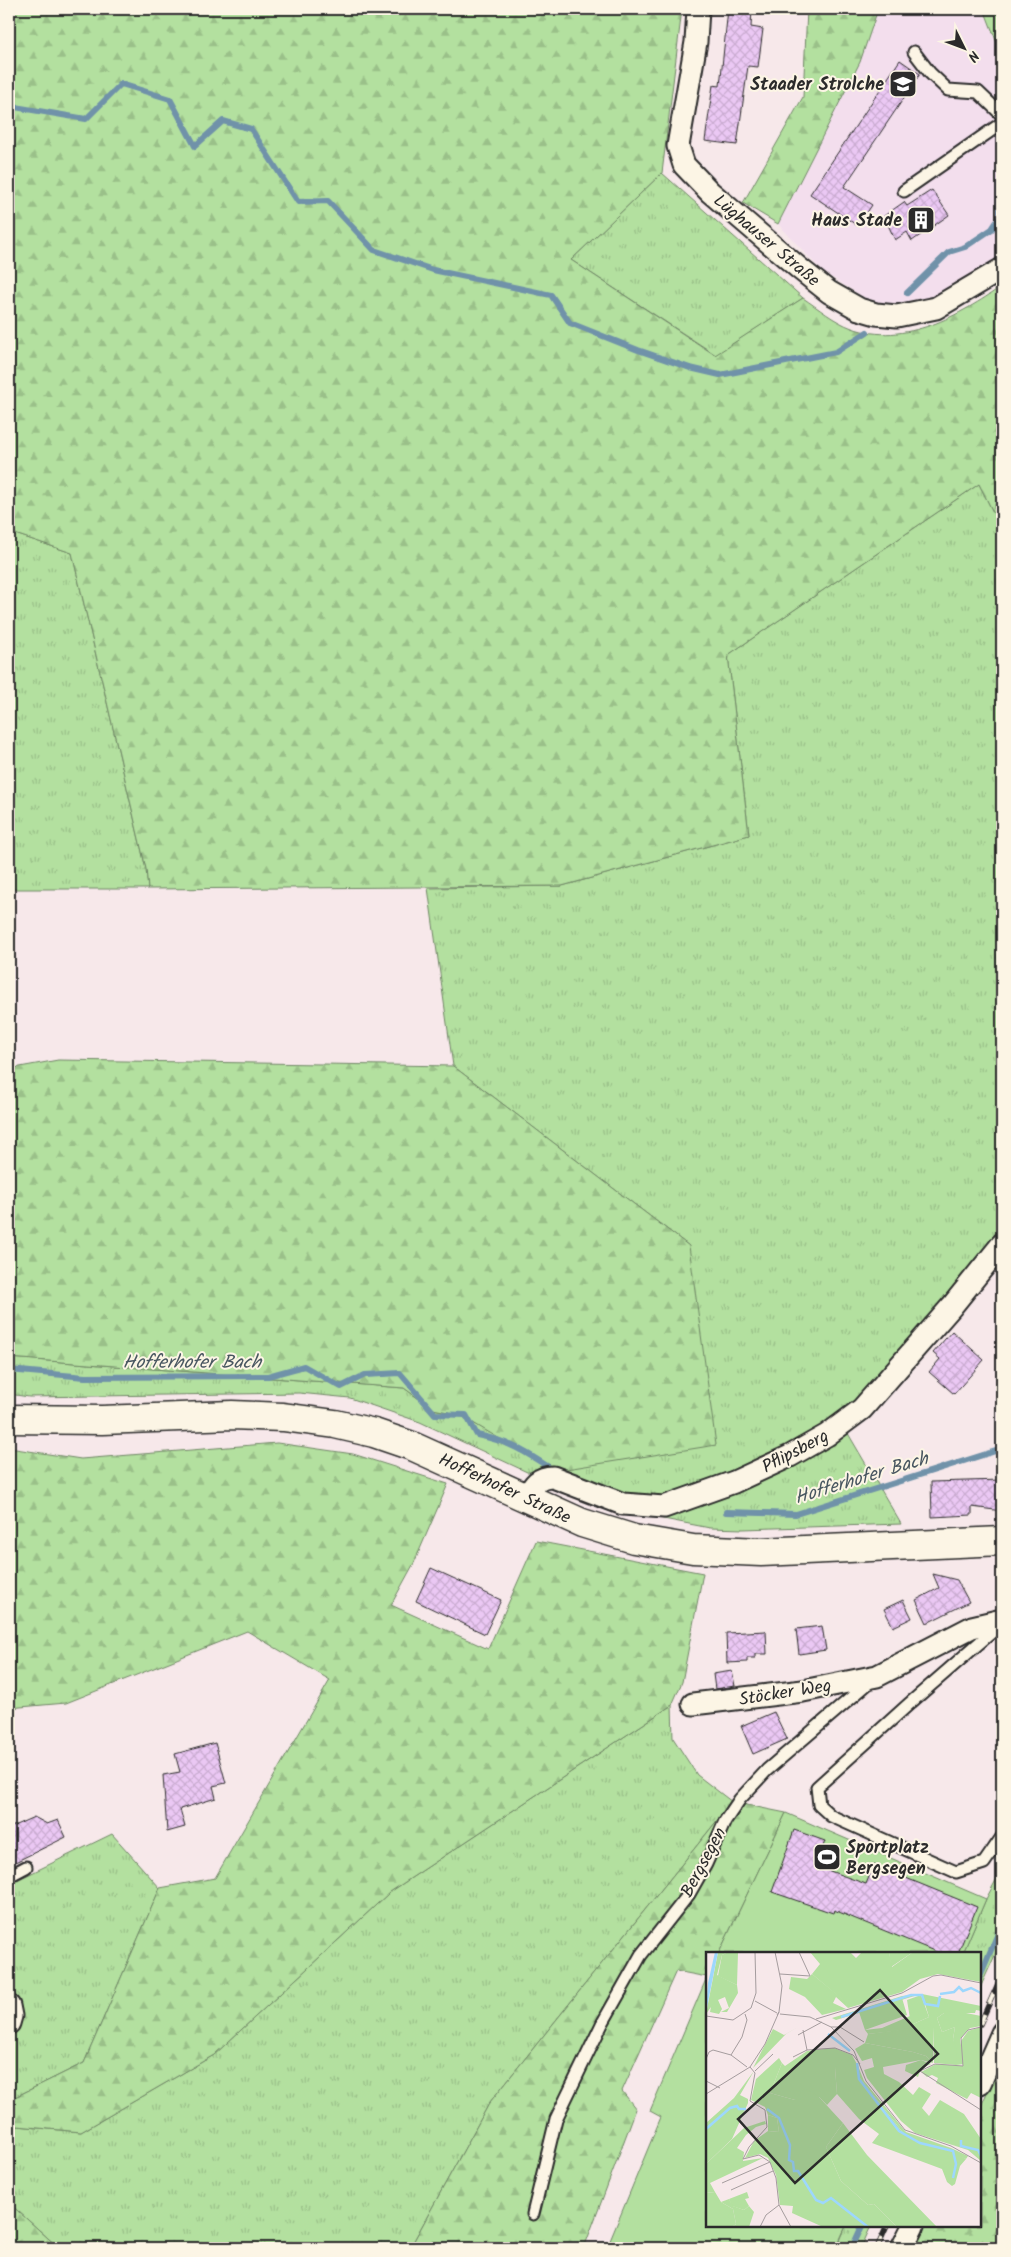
<svg xmlns="http://www.w3.org/2000/svg" width="1011" height="2257" font-family="Kalam,sans-serif">
  <style>
    .built { fill: #f3deed }
    .grass { fill: url(#grass-tufts); stroke: #6f8665 }
    .forest { fill: url(#forest-firs); stroke: #6f8665 }
    .pitch { fill: #b3e09f; stroke: #6f8665 }
    .lines { fill: none; stroke-linecap: round; stroke-linejoin: round }
    .stream { stroke: #6f92a9; stroke-width: 6 }
    .building { fill: url(#building-cross-hatch); stroke: #2b2b2b }
    .lane-casing { stroke: #2b2b2b; stroke-width: 15 }
    .street-casing { stroke: #2b2b2b; stroke-width: 25 }
    .secondary-casing { stroke: #2b2b2b; stroke-width: 31 }
    .lane { stroke: #fcf5e5; stroke-width: 11 }
    .street { stroke: #fcf5e5; stroke-width: 21 }
    .secondary { stroke: #fcf5e5; stroke-width: 28 }
    .rail-casing { stroke: #2b2b2b; stroke-width: 5.5 }
    .rail { stroke: #fcf5e5; stroke-width: 4; stroke-dasharray: 11; stroke-linecap: butt }
    .labels { text-anchor: middle; stroke-width: 4; stroke-linejoin: round; paint-order: stroke }
    .poi-label { font-size: 18px; font-weight: bold; fill: #2b2b2b; stroke: #fcf5e5; text-anchor: end }
    .street-label { font-size: 18px; fill: #2b2b2b; stroke: #fcf5e5 }
    .water-label { font-size: 19px; font-style: italic; fill: #485660; stroke: #fcf5e5 }
    .inset-river { fill: none; stroke: #9dd7fd; stroke-width: 2.5 }
    .inset-road { fill: none; stroke: #a59c9e; stroke-width: 1 }
    .view { fill: #2b2b2b; fill-opacity: 0.15; stroke: #2b2b2b; stroke-width: 2.5 }
    .inset-edge { fill: none; stroke: #2b2b2b; stroke-width: 2.5 }
  </style>
  <defs>
    <pattern id="grass-tufts" width="24" height="20" patternUnits="userSpaceOnUse" patternTransform="scale(1.25)"><rect width="24" height="20" fill="#b3e09f"/><path d="M3 7l-1-3M5 7V3M7 7l1-3M15 17l-1-3M17 17v-4M19 17l1-3" fill="none" stroke="#9ac089"/></pattern>
    <pattern id="forest-firs" width="22" height="20" patternUnits="userSpaceOnUse" patternTransform="scale(1.25)"><rect width="22" height="20" fill="#b3e09f"/><path d="M5 1l3.5 6h-7zM16 11l3.5 6h-7z" fill="#9ac089"/></pattern>
    <pattern id="building-cross-hatch" width="8" height="8" patternUnits="userSpaceOnUse" patternTransform="scale(1.25)"><rect width="8" height="8" fill="#ebc8f4"/><path d="M0 0l8 8M0 8l8-8" fill="none" stroke="#caacd1"/></pattern>
  </defs>
  <rect width="100%" height="100%" fill="#f7e8ea"/>
  <filter id="ink" filterUnits="userSpaceOnUse"><feTurbulence type="fractalNoise" baseFrequency=".02" numOctaves="2"/><feDisplacementMap in="SourceGraphic" scale="10" xChannelSelector="R" yChannelSelector="G"/><feConvolveMatrix kernelMatrix="1 2 1 2 8 2 1 2 1" color-interpolation-filters="sRGB"/></filter>
  <g filter="url(#ink)">
    <path class="built" d="M 878,9 L 984,9 L 1002,56 L 1002,257 L 932,297 L 878,306 L 823,272 L 778,224 L 860,62 Z"/>
    <path class="grass" d="M 984,9 L 1002,9 L 1002,56 Z
      M 662,173 L 803,298 L 716,355 L 571,260 Z
      M 979,484 L 1002,530 L 1002,1237 L 882,1379 L 826,1431 L 666,1501 L 630,1497 L 554,1471 L 527,1472 L 420,1422 L 350,1398 L 299,1393 L 29,1397 L 9,1394 L 9,1358 L 404,1388 L 433,1409 L 458,1414 L 484,1429 L 689,1246 L 453,1066 L 428,888 L 562,886 L 749,835 L 728,655 Z
      M 9,532 L 72,553 L 146,869 L 148,889 L 9,889 Z
      M 846,1430 L 901,1524 L 743,1529 L 710,1528 L 648,1516 Z
      M 672,1705 L 673,1738 L 697,1775 L 732,1802 L 490,2102 L 410,2248 L 59,2248 L 9,2203 L 9,2128 L 17,2126 L 81,2132 L 214,2055 L 390,1892 Z
      M 112,1834 L 160,1888 L 84,2063 L 9,2100 L 9,2045 L 15,2028 L 17,1999 L 9,1979 L 9,1884 Z
      M 1002,1869 L 1002,1940 L 980,1988 L 980,1953 L 963,1953 L 986,1899 Z
      M 846,2226 L 871,2226 L 861,2248 L 837,2248 Z"/>
    <path class="forest" d="M 9,9 L 682,9 L 662,173 L 571,260 L 715,355 L 803,298 C 818,308 835,322 852,328 C 904,347 961,315 1002,286 L 1002,530 L 979,484 L 728,655 L 749,835 L 562,886 L 148,889 L 146,869 L 72,553 L 9,532 Z
      M 807,9 L 878,9 L 860,62 L 778,224 L 743,203 L 803,97 Z
      M 58,1060 L 453,1066 L 689,1246 L 716,1445 L 554,1471 L 458,1414 L 433,1409 L 404,1388 L 9,1358 L 9,1069 Z
      M 277,1443 L 353,1454 L 448,1484 L 414,1563 L 391,1605 L 488,1649 L 536,1541 L 703,1573 L 682,1682 L 672,1705 L 390,1892 L 214,2055 L 81,2132 L 17,2126 L 9,2128 L 9,2100 L 84,2063 L 160,1888 L 215,1878 L 330,1680 L 247,1631 L 66,1703 L 9,1708 L 9,1448 L 81,1459 Z
      M 732,1802 L 786,1813 L 719,1953 L 707,1953 L 707,1977 L 676,1971 L 622,2091 L 636,2109 L 584,2248 L 410,2248 L 490,2102 Z
      M 1002,2060 L 1002,2248 L 914,2248 L 924,2226 L 980,2226 L 980,2108 Z
      M 9,2203 L 59,2248 L 9,2248 Z"/>
    <path class="pitch" d="M 786,1813 L 986,1899 L 963,1953 L 719,1953 Z
      M 707,1977 L 707,2226 L 846,2226 L 836,2248 L 607,2248 L 661,2117 L 650,2111 Z"/>
    <g class="lines">
      <path class="stream" d="M 9,106 L 86,119 L 121,84 L 170,99 L 195,146 L 223,121 L 251,129 L 298,202 L 328,201 L 374,250 L 433,270 L 551,295 L 570,323 L 638,350 L 690,368 L 720,375 L 836,352 L 867,332
        M 907,293 L 949,252 L 965,247 L 992,229 L 1000,217 L 1000,186 L 1002,179
        M 9,1370 L 85,1377 L 268,1376 L 304,1366 L 341,1387 L 365,1375 L 400,1373 L 435,1414 L 466,1415 L 477,1435 C 509,1441 526,1452 553,1470
        M 726,1512 L 796,1514 L 1002,1449
        M 980,1976 L 1002,1924
        M 852,2248 L 862,2226"/>
    </g>
    <path class="building" d="M 728,9 L 752,9 L 751,27 L 763,29 L 758,67 L 748,66 L 737,145 L 705,141 L 713,85 L 720,86 Z
      M 900,60 L 920,74 L 844,187 L 872,205 L 858,226 L 810,194 Z
      M 932,190 L 949,215 L 912,241 L 907,232 L 895,240 L 884,216 L 904,202 L 907,206 Z
      M 952,1331 L 984,1360 L 954,1394 L 929,1372 L 940,1359 L 933,1353 Z
      M 1002,1480 L 1002,1511 L 972,1507 L 972,1515 L 932,1517 L 931,1482 Z
      M 431,1568 L 501,1600 L 485,1634 L 416,1601 Z
      M 933,1574 L 957,1580 L 969,1602 L 927,1623 L 916,1600 L 939,1588 Z
      M 903,1600 L 912,1618 L 893,1627 L 884,1609 Z
      M 822,1626 L 826,1650 L 799,1654 L 796,1629 Z
      M 766,1631 L 767,1654 L 755,1654 L 755,1658 L 747,1658 L 747,1662 L 727,1663 L 726,1633 Z
      M 732,1671 L 735,1686 L 715,1689 L 713,1674 Z
      M 774,1712 L 787,1739 L 753,1754 L 741,1726 Z
      M 215,1743 L 226,1783 L 213,1786 L 216,1798 L 180,1809 L 185,1827 L 167,1832 L 163,1775 L 180,1772 L 175,1754 Z
      M 34,1817 L 47,1824 L 58,1820 L 66,1837 L 9,1865 L 9,1828 Z
      M 794,1830 L 825,1841 L 816,1866 L 866,1884 L 874,1865 L 977,1907 L 958,1953 L 939,1953 L 834,1910 L 833,1913 L 772,1892 Z"/>
    <g class="lines">
      <defs>
        <path id="lane" d="M 914,52 L 930,73 L 948,90 L 978,92 L 1002,115
          M 904,191 L 1002,123
          M 1001,1624 L 909,1704 L 817,1787 L 819,1805 L 831,1816 L 956,1872 L 984,1863 L 1002,1837
          M 9,1876 L 26,1867
          M 533,2214 L 556,2119 L 602,2024 L 641,1955 L 689,1894 L 706,1864 L 725,1821 L 740,1799 L 767,1770 L 872,1680"/>
        <path id="street" d="M 698,9 L 696,42 L 678,146 L 684,165 L 710,192 L 800,269 L 829,292 L 859,309 L 876,314 L 897,316 L 936,308 L 1002,269
          M 526,1498 C 533,1486 537,1477 553,1477 L 623,1504 L 664,1507 L 734,1482 L 790,1456 L 827,1435 L 862,1409 L 952,1306 L 1002,1244
          M 693,1704 L 803,1691 L 877,1676 L 972,1627 L 1002,1620
          M 9,2006 L 11,2016 L 9,2023
          M 980,2083 L 1002,2033
          M 902,2248 L 913,2226"/>
        <path id="secondary" d="M 9,1419 L 102,1420 L 232,1415 L 283,1417 L 335,1424 L 374,1433 L 412,1446 L 582,1523 L 634,1539 L 693,1549 L 761,1552 L 1002,1541"/>
      </defs>
      <use href="#lane" class="lane-casing"/>
      <use href="#street" class="street-casing"/>
      <use href="#secondary" class="secondary-casing"/>
      <use href="#lane" class="lane"/>
      <use href="#street" class="street"/>
      <use href="#secondary" class="secondary"/>
      <defs>
        <path id="rail" d="M 980,2024 L 1002,1975
          M 877,2248 L 887,2226"/>
      </defs>
      <use href="#rail" class="rail-casing"/>
      <use href="#rail" class="rail"/>
    </g>
  </g>
  <defs>
    <symbol id="school-square" viewBox="-11 -11 22 22"><rect x="-9" y="-9" width="18" height="18" rx="4" fill="#2b2b2b" stroke="#fcf5e5"/><path d="M0-5L7-2L0 1L-7-2ZM-4 1L0 2.5L4 1V4Q0 6-4 4Z" fill="#fff"/></symbol>
    <symbol id="building-square" viewBox="-11 -11 22 22"><rect x="-9" y="-9" width="18" height="18" rx="4" fill="#2b2b2b" stroke="#fcf5e5"/><path d="M-4-6H4V6H1V3H-1V6H-4ZM-2.5-4.3h1.7v1.8h-1.7ZM.8-4.3h1.7v1.8H.8ZM-2.5-1h1.7V.8h-1.7ZM.8-1h1.7V.8H.8Z" fill="#fff"/></symbol>
    <symbol id="stadium-square" viewBox="-11 -11 22 22"><rect x="-9" y="-9" width="18" height="18" rx="4" fill="#2b2b2b" stroke="#fcf5e5"/><path d="M0-5a6.5 5 0 1 0 0 10a6.5 5 0 1 0 0-10ZM-3.5-1.8h7v3.6h-7Z" fill="#fff"/></symbol>
  </defs>
  <g fill-rule="evenodd">
    <use href="#school-square" x="887" y="68" width="32" height="32"/>
    <use href="#building-square" x="905" y="204" width="32" height="32"/>
    <use href="#stadium-square" x="811" y="1841" width="32" height="32"/>
  </g>
  <g class="labels">
    <g class="poi-label">
      <text x="884" y="90">Staader Strolche</text>
      <text x="902" y="226">Haus Stade</text>
      <text x="846" y="1853" text-anchor="start">Sportplatz<tspan x="846" dy="21">Bergsegen</tspan></text>
    </g>
    <g class="street-label">
      <text transform="translate(767 240) rotate(40)" y="6">Lüghauser Straße</text>
      <text transform="translate(795 1451) rotate(-28)" y="6">Pflipsberg</text>
      <text transform="translate(505 1488) rotate(25)" y="6">Hofferhofer Straße</text>
      <text transform="translate(785 1692) rotate(-9)" y="6">Stöcker Weg</text>
      <text transform="translate(703 1862) rotate(-62)" y="6">Bergsegen</text>
    </g>
    <g class="water-label">
      <text x="192" y="1368">Hofferhofer Bach</text>
      <text transform="translate(861 1477) rotate(-17)" y="7">Hofferhofer Bach</text>
    </g>
  </g>
  <g transform="translate(706 1952)">
    <rect width="275" height="275" fill="#f7e8ea"/>
    <path d="M 12,0 L 22,0 L 16,3 L 11,23 L 31,33 L 32,41 L 21,60 L 15,60 L 23,56 L 19,45 L 12,48 L 16,57 L 13,62 L 4,60 L 5,55 L 0,62 ZM 183,0 L 207,0 L 185,15 ZM 106,22 L 139,49 L 142,56 L 130,45 L 127,51 L 140,57 L 116,63 L 99,45 L 83,37 L 85,25 L 101,27 ZM 215,42 L 130,68 L 126,66 L 196,44 ZM 255,60 L 275,64 L 275,74 L 264,76 L 254,87 L 258,112 L 250,113 L 247,87 L 249,75 L 236,80 L 231,66 L 238,61 ZM 92,75 L 80,82 L 47,116 L 67,77 L 78,83 ZM 216,75 L 228,75 L 227,111 L 220,104 L 207,100 L 159,91 L 162,82 ZM 275,75 L 275,146 L 265,141 L 261,147 L 230,131 L 232,126 L 226,123 L 221,125 L 215,120 L 230,112 L 257,114 L 255,89 L 262,79 ZM 128,96 L 146,103 L 152,114 L 158,129 L 200,180 L 245,196 L 262,204 L 260,207 L 198,182 L 154,126 L 151,112 L 129,116 L 131,142 L 121,153 L 113,145 L 89,148 L 64,141 L 76,111 L 79,114 L 101,99 ZM 215,108 L 225,112 L 215,116 L 212,125 L 199,119 L 200,113 ZM 48,119 L 34,143 L 42,147 L 42,151 L 26,187 L 0,212 L 0,171 L 28,146 ZM 62,163 L 71,166 L 73,180 L 62,179 ZM 137,171 L 161,203 L 231,275 L 191,275 L 168,252 L 162,253 L 135,229 L 120,195 ZM 9,240 L 15,250 L 27,257 L 30,272 L 26,275 L 0,275 L 0,241 ZM 41,240 L 43,246 L 39,247 L 43,254 L 38,258 L 26,254 L 23,247 Z" fill="#b3e09f"/>
    <path d="M 104,0 L 144,0 L 150,6 L 156,0 L 183,0 L 186,15 L 207,0 L 275,0 L 275,30 L 232,22 L 214,27 L 196,40 L 142,56 L 138,49 L 106,22 L 114,12 ZM 216,42 L 275,54 L 275,59 L 270,58 L 269,61 L 238,61 L 231,66 L 236,80 L 249,75 L 247,87 L 251,98 L 250,113 L 228,111 L 228,75 L 162,82 L 159,78 L 176,76 L 204,64 L 205,73 L 223,65 ZM 159,91 L 207,100 L 220,104 L 227,111 L 215,108 L 177,115 L 178,122 L 193,130 L 207,143 L 213,135 L 225,142 L 216,156 L 223,164 L 234,148 L 258,162 L 275,187 L 275,209 L 262,198 L 209,181 L 195,169 L 161,126 L 158,118 L 168,115 L 166,106 L 156,109 L 149,97 ZM 140,103 L 151,112 L 154,126 L 198,182 L 240,196 L 260,207 L 254,214 L 249,232 L 246,234 L 241,230 L 236,217 L 166,191 L 173,182 L 153,167 L 131,142 L 129,116 ZM 73,106 L 76,111 L 64,141 L 89,148 L 99,136 L 113,145 L 137,171 L 120,195 L 135,229 L 162,253 L 168,252 L 191,275 L 117,275 L 86,261 L 87,254 L 74,253 L 70,223 L 62,206 L 54,202 L 39,206 L 48,189 L 62,179 L 73,180 L 71,166 L 62,163 L 59,155 L 45,148 L 50,127 ZM 59,169 L 60,172 L 50,175 L 40,183 L 31,196 L 38,200 L 37,209 L 57,206 L 4,231 L 9,240 L 0,241 L 0,212 L 38,176 ZM 23,247 L 27,254 L 38,258 L 43,254 L 48,260 L 43,275 L 26,275 L 30,272 L 27,257 L 15,250 Z" fill="#b3e09f"/>
    <path d="M 22,0 L 32,0 L 31,33 L 12,24 L 16,3 Z" fill="#b3e09f"/>
    <path d="M 215,43 L 223,65 L 205,73 L 201,48 ZM 196,46 L 201,63 L 159,78 L 153,60 Z" fill="#b3e09f"/>
    <path d="M 9,0 L 12,0 L 0,60 L 2,31 Z" fill="#9dd7fd"/>
    <path class="inset-river" d="M 234,42 L 248,40 L 253,35 L 257,39 L 265,36 L 275,41M 135,65 L 205,43 L 216,43 L 219,52 L 232,54 L 234,44M 122,82 L 144,99M 151,111 L 153,127 L 193,179 L 214,191 L 247,199 L 250,212 L 247,226M 61,157 L 73,166 L 84,193 L 83,208 L 87,210 L 88,219 L 92,219 L 110,248 L 117,251 L 125,246 L 162,275M 0,177 L 24,156 L 31,154 L 33,157 L 40,157M 255,188 L 255,194 L 272,198 L 275,204"/>
    <path class="inset-road" d="M 69,0 L 76,34 L 73,60M 74,22 L 104,24 L 93,0M 49,49 L 71,61M 74,62 L 104,65 L 125,75 L 148,99 L 160,129 L 199,178 L 245,194 L 275,211M 0,64 L 27,68 L 45,56 L 50,41 L 49,0M 110,67 L 196,41 L 227,24 L 235,23 L 275,31M 125,75 L 134,75 L 158,90M 275,75 L 262,78 L 255,86 L 257,114 L 229,112 L 214,119 L 275,158M 97,78 L 101,98M 92,83 L 116,70M 25,103 L 36,85 L 41,68 L 39,62M 87,105 L 101,98 L 129,96 L 147,103 L 154,112M 0,107 L 3,100 L 7,98 L 25,103 L 41,115M 44,115 L 49,121 L 44,149 L 59,158 L 61,175 L 43,195 L 37,207 L 53,203 L 64,210 L 70,226 L 73,253 L 85,275M 44,115 L 59,92 L 73,60 L 71,63M 49,119 L 67,102M 0,129 L 14,136M 0,142 L 44,115M 16,231 L 64,210M 25,238 L 67,219M 54,275 L 60,263 L 73,253"/>
    <path class="view" d="M 174,38 L 232,102 L 89,231 L 32,167 Z"/>
    <rect width="275" height="275" class="inset-edge"/>
  </g>
  <rect width="1011" height="2257" fill="none" stroke="#fcf5e5" stroke-width="30"/>
  <rect x="15" y="15" width="981" height="2227" fill="none" stroke="#2b2b2b" stroke-width="2" filter="url(#ink)"/>
  <g transform="translate(964 48) rotate(132)" stroke="#fcf5e5" stroke-width="4" paint-order="stroke">
  <path d="M0-4L9 19L0 12L-9 19Z" fill="#2b2b2b"/>
  <text y="-8" font-size="14" font-weight="bold" text-anchor="middle" fill="#2b2b2b">N</text>
  </g>
</svg>
